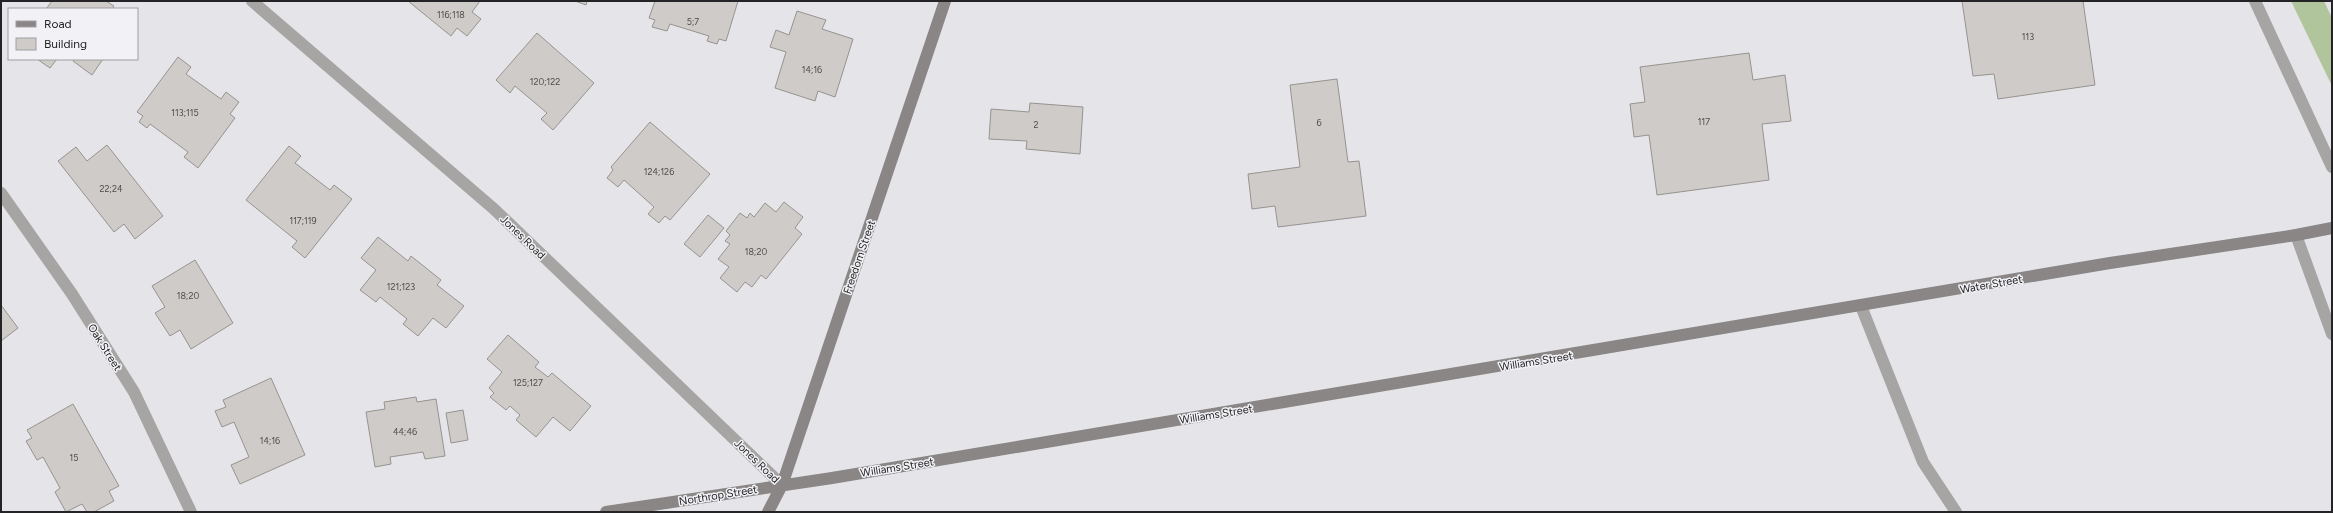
<svg xmlns="http://www.w3.org/2000/svg" width="2333" height="513" font-family="Figtree,sans-serif">
  <style>
    .green { fill: #b1c59d }
    .building { fill: #cecbc8; stroke: #969390 }
    .lines { fill: none; stroke-linecap: round; stroke-linejoin: round }
    .lane { stroke: #a7a5a4; stroke-width: 12 }
    .street { stroke: #a7a5a4; stroke-width: 12 }
    .secondary { stroke: #898685; stroke-width: 12 }
    .labels { text-anchor: middle; stroke-width: 3; stroke-linejoin: round; paint-order: stroke }
    .number-label { font-size: 9px; fill: #4e4e4e }
    .street-label { font-size: 11px; fill: #242426; stroke: #f2f2f6 }
  </style>
  <rect width="100%" height="100%" fill="#e5e5e9"/>
  <path class="green" d="M 2291,1 L 2324,1 L 2332,18 L 2332,86 Z"/>
  <path class="building" d="M 52,1 L 106,1 L 114,6 L 112,9 L 46,9 Z
    M 408,1 L 480,1 L 472,12 L 481,19 L 467,36 L 457,28 L 451,36 Z
    M 575,1 L 587,1 L 586,5 Z
    M 655,1 L 738,1 L 726,41 L 719,39 L 717,44 L 707,41 L 709,36 L 670,24 L 667,31 L 652,27 L 655,20 L 649,18 Z
    M 1962,1 L 2083,1 L 2095,85 L 1998,99 L 1994,74 L 1973,76 Z
    M 797,11 L 826,20 L 822,29 L 853,39 L 835,97 L 818,91 L 815,101 L 775,88 L 786,52 L 770,47 L 776,30 L 789,35 Z
    M 537,33 L 594,83 L 553,130 L 541,119 L 547,113 L 515,86 L 510,93 L 496,80 Z
    M 1749,53 L 1753,80 L 1785,75 L 1791,121 L 1762,124 L 1769,180 L 1657,195 L 1649,135 L 1634,137 L 1630,104 L 1645,102 L 1640,67 Z
    M 178,57 L 191,67 L 186,74 L 221,99 L 226,92 L 239,102 L 230,114 L 235,118 L 198,168 L 184,157 L 188,152 L 150,124 L 147,128 L 139,122 L 143,116 L 137,112 Z
    M 37,59 L 57,59 L 50,68 Z
    M 75,59 L 103,59 L 92,75 L 73,61 Z
    M 1337,79 L 1348,162 L 1359,161 L 1366,216 L 1278,227 L 1275,206 L 1252,209 L 1248,174 L 1300,167 L 1290,85 Z
    M 1030,103 L 1083,107 L 1080,154 L 1026,149 L 1027,141 L 989,139 L 991,109 L 1029,112 Z
    M 650,122 L 710,174 L 670,220 L 665,216 L 659,223 L 648,214 L 654,207 L 624,180 L 618,187 L 607,178 L 613,170 L 611,167 Z
    M 107,145 L 163,216 L 135,239 L 124,224 L 114,232 L 58,161 L 76,147 L 87,161 Z
    M 289,146 L 301,156 L 295,163 L 330,190 L 334,185 L 352,199 L 305,258 L 292,247 L 297,241 L 246,200 Z
    M 784,202 L 803,217 L 795,228 L 802,234 L 766,279 L 761,275 L 752,287 L 745,282 L 737,292 L 720,278 L 729,267 L 718,259 L 730,244 L 725,241 L 730,235 L 726,231 L 740,213 L 747,218 L 750,213 L 754,217 L 765,203 L 776,212 Z
    M 708,215 L 724,228 L 700,257 L 684,244 Z
    M 378,237 L 408,261 L 411,256 L 441,280 L 437,285 L 464,306 L 446,328 L 433,318 L 418,336 L 403,324 L 407,319 L 380,297 L 376,302 L 360,290 L 376,270 L 361,258 Z
    M 195,260 L 233,323 L 191,349 L 180,330 L 170,336 L 155,313 L 165,307 L 152,286 Z
    M 1,305 L 18,328 L 1,341 Z
    M 508,335 L 539,362 L 535,367 L 548,377 L 552,373 L 591,406 L 570,431 L 553,417 L 536,437 L 516,420 L 520,415 L 510,406 L 506,410 L 490,397 L 494,393 L 489,388 L 502,372 L 487,359 Z
    M 271,378 L 305,455 L 240,484 L 231,465 L 249,457 L 234,422 L 222,427 L 215,411 L 226,407 L 223,400 Z
    M 416,397 L 417,402 L 436,399 L 445,456 L 425,459 L 423,452 L 390,457 L 391,464 L 375,467 L 366,412 L 385,409 L 384,402 Z
    M 73,404 L 119,486 L 109,491 L 114,501 L 94,512 L 87,512 L 82,504 L 66,512 L 55,492 L 60,488 L 43,457 L 37,460 L 26,441 L 32,438 L 27,430 Z
    M 463,410 L 468,440 L 451,443 L 446,413 Z"/>
  <g class="lines">
    <path class="lane" d="M 2255,1 L 2332,167
      M 2296,235 L 2332,334
      M 1861,306 L 1923,462 L 1956,512"/>
    <path class="street" d="M 252,1 L 494,209 L 782,485
      M 1,193 L 72,294 L 134,392 L 191,512"/>
    <path class="secondary" d="M 606,512 L 832,478 L 2110,263 L 2296,235 L 2332,228
      M 768,512 L 782,485 L 945,1"/>
  </g>
  <g class="labels">
    <g class="number-label">
      <text x="451" y="18">116;118</text>
      <text x="693" y="25">5;7</text>
      <text x="2028" y="40">113</text>
      <text x="812" y="73">14;16</text>
      <text x="545" y="85">120;122</text>
      <text x="185" y="116">113;115</text>
      <text x="1704" y="125">117</text>
      <text x="1319" y="126">6</text>
      <text x="1036" y="128">2</text>
      <text x="659" y="175">124;126</text>
      <text x="111" y="192">22;24</text>
      <text x="303" y="224">117;119</text>
      <text x="756" y="255">18;20</text>
      <text x="401" y="290">121;123</text>
      <text x="188" y="299">18;20</text>
      <text x="528" y="386">125;127</text>
      <text x="405" y="435">44;46</text>
      <text x="270" y="444">14;16</text>
      <text x="74" y="461">15</text>
    </g>
    <g class="street-label">
      <text transform="translate(523 237) rotate(44)" y="4">Jones Road</text>
      <text transform="translate(859 257) rotate(-71)" y="4">Freedom Street</text>
      <text transform="translate(1991 284) rotate(-10)" y="4">Water Street</text>
      <text transform="translate(105 347) rotate(58)" y="4">Oak Street</text>
      <text transform="translate(1536 361) rotate(-9)" y="4">Williams Street</text>
      <text transform="translate(1216 414) rotate(-9)" y="4">Williams Street</text>
      <text transform="translate(757 461) rotate(44)" y="4">Jones Road</text>
      <text transform="translate(897 467) rotate(-9)" y="4">Williams Street</text>
      <text transform="translate(718 495) rotate(-9)" y="4">Northrop Street</text>
    </g>
  </g>
  <rect width="2333" height="513" fill="none" stroke="#242426" stroke-width="4"/>
  <rect x="8" y="8" width="130" height="52" fill="#f2f2f6" stroke="#a0a0a3"/>
  <rect x="16" y="21" width="20" height="6" fill="#898685" stroke="#a0a0a3"/>
  <text x="44" y="28" font-size="12" fill="#242426">Road</text>
  <rect x="16" y="38" width="20" height="12" fill="#cecbc8" stroke="#a0a0a3"/>
  <text x="44" y="48" font-size="12" fill="#242426">Building</text>
</svg>
